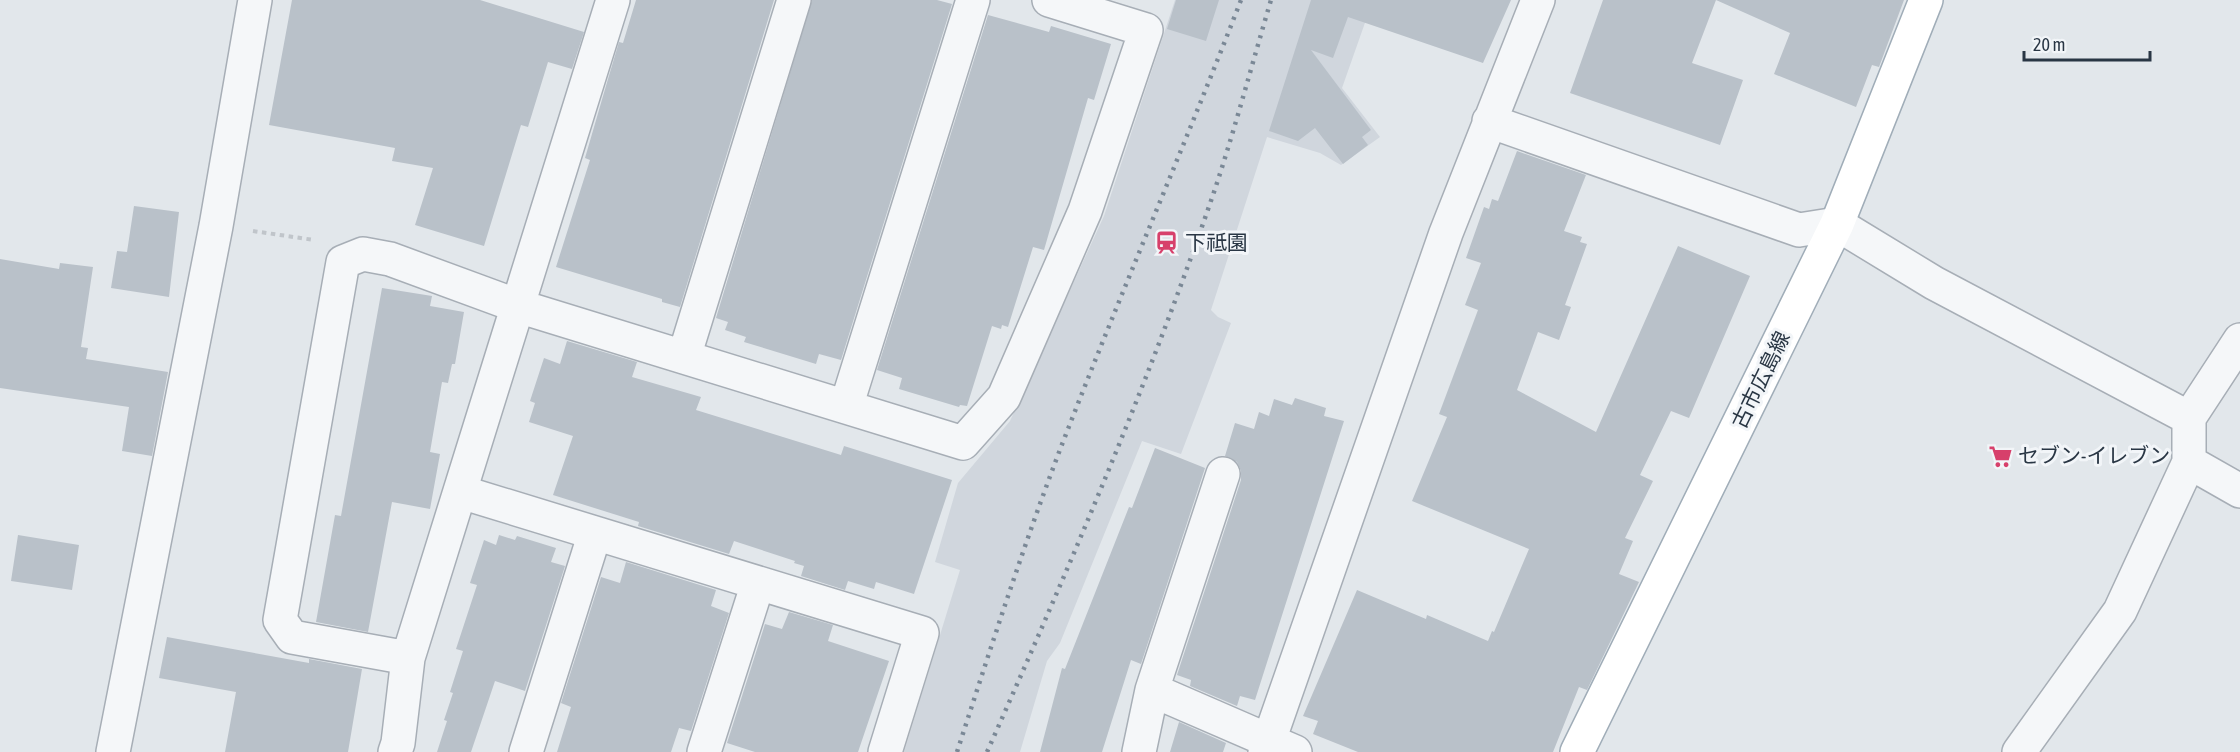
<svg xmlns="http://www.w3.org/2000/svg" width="2240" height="752" font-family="'Asap Condensed','Noto Sans JP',sans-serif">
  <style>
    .built { fill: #d0d6dd }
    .building { fill: #b9c1c9 }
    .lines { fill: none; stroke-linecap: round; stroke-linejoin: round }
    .minor-casing { stroke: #a7aeb6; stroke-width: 36 }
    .major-casing { stroke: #a0adb8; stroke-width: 36 }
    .path { stroke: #c0c5ca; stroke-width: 4; stroke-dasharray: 4.5 4.5; stroke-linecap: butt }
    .minor { stroke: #f5f7f9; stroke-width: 33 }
    .major { stroke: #fff; stroke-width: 33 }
    .rail { stroke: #7a8896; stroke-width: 4.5; stroke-dasharray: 3 6; stroke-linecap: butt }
    .labels { text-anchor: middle; stroke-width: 6; stroke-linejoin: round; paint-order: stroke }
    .poi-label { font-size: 21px; fill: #293644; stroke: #f2f5f8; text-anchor: start }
    .street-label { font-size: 21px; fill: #293644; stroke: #f2f5f8 }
  </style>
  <rect width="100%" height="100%" fill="#e2e7eb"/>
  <path class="built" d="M 1175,0 L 1373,0 L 1342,88 L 1380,137 L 1341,165 L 1320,153 L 1267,137 L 1211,310 L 1218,317 L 1231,323 L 1181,454 L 1142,441 L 1060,643 L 1047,661 L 1020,752 L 904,752 L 960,570 L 935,562 L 958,483 L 1010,421 L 1104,216 Z"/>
  <path class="building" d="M 292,0 L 480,0 L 584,32 L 572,69 L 548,62 L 528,127 L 521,125 L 484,246 L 415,225 L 433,168 L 392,161 L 395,148 L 269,125 Z
    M 636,0 L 774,0 L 680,307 L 662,302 L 662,299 L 556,267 L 590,160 L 585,158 L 608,79 L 619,42 L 623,43 Z
    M 812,0 L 937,0 L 952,4 L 841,360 L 819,354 L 816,364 L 744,342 L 746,337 L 725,330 L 728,322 L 716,318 Z
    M 1176,0 L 1219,0 L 1206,41 L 1167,29 Z
    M 1311,0 L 1511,0 L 1483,63 L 1348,17 L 1333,58 L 1311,50 L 1371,130 L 1362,137 L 1368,145 L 1343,164 L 1315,128 L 1298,141 L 1269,131 Z
    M 1603,0 L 1904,0 L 1879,67 L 1872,65 L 1856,107 L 1774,74 L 1790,33 L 1716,0 L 1692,63 L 1743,80 L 1720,145 L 1570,93 Z
    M 988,15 L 1049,32 L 1051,26 L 1111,44 L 1094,100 L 1088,98 L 1044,250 L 1033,247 L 1008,327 L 1002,325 L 1001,329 L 992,326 L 967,406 L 960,405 L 959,407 L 899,389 L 902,378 L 877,370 Z
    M 1517,151 L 1586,175 L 1564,231 L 1582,237 L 1580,242 L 1587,244 L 1565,305 L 1571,307 L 1559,340 L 1538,332 L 1517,390 L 1596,432 L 1678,246 L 1750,276 L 1689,418 L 1671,411 L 1640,475 L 1653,481 L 1625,538 L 1633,541 L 1619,574 L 1639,582 L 1587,690 L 1579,687 L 1553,752 L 1358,752 L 1313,734 L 1318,721 L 1303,716 L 1357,590 L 1426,619 L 1427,615 L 1488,641 L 1492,631 L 1494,632 L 1529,549 L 1412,501 L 1447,417 L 1439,414 L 1478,310 L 1465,305 L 1481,263 L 1466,258 L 1484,207 L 1489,209 L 1492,199 L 1498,201 Z
    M 134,206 L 179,212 L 169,297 L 111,288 L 117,251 L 127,252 Z
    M 0,259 L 59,269 L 60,263 L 93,267 L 81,347 L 88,348 L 86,359 L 168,372 L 152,456 L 122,451 L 129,407 L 0,388 Z
    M 382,288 L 432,296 L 430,306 L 464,312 L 455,364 L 452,364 L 448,383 L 442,382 L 430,452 L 440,454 L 430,509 L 392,502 L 368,632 L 316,622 L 335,515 L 341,516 Z
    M 567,341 L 637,362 L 632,377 L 701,397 L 696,410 L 841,455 L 844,446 L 952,480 L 914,594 L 876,582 L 874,589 L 848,581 L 845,590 L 801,576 L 804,566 L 794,563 L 795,561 L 734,541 L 729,554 L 638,526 L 639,522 L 553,495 L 573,436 L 529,422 L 535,403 L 530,401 L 544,358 L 560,364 Z
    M 1295,398 L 1326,408 L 1324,416 L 1344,421 L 1255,700 L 1240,696 L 1237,706 L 1190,686 L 1191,680 L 1177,675 L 1241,480 L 1241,471 L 1237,462 L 1225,456 L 1235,423 L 1254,429 L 1259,412 L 1269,416 L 1274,399 L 1292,405 Z
    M 1155,448 L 1205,468 L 1141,664 L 1131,660 L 1102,752 L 1040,752 L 1062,668 L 1065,669 L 1129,507 L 1132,508 Z
    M 18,535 L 79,545 L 72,590 L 11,581 Z
    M 499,535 L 515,540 L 517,536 L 556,548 L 551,562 L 565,566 L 525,691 L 495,681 L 471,752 L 437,752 L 447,721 L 444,720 L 453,693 L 450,692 L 463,651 L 456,649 L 477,585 L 470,583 L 484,540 L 496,545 Z
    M 626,562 L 716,590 L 711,606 L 729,613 L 691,731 L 679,728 L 671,752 L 557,752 L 571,707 L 561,703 L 601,577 L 620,583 Z
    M 789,612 L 833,625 L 828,641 L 889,661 L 858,752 L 755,752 L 727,743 L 765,624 L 782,629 Z
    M 167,637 L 309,663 L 309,659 L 362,669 L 348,752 L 225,752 L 236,692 L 159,678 Z
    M 1179,722 L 1226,743 L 1223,752 L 1170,752 Z"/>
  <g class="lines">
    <defs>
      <path id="minor" d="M 1489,121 L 1799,230 L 1837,224 L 1934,283 L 2189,418
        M 684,357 L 794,0
        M 846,407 L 973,0
        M 2189,462 L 2240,491
        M 461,492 L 922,633 L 885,752
        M 408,658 L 292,637 L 280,620 L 343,262 L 363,254 L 390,259 L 518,306 L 963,443 L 1004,397 L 1085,211 L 1146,30 L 1049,0
        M 1152,690 L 1295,752
        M 113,752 L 216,226 L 255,0
        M 395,752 L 398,743 L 408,658 L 613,0
        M 526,752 L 595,533
        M 704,752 L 758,583
        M 1139,752 L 1152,690 L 1223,474
        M 1265,752 L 1446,233 L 1538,0
        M 2019,752 L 2120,611 L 2189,462 L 2189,418 L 2240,340"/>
      <path id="major" d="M 1577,752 L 1837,224 L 1926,0"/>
    </defs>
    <use href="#minor" class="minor-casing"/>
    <use href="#major" class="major-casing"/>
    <path class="path" d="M 253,231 L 314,240"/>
    <use href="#minor" class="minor"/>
    <use href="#major" class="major"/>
    <path class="rail" d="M 957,752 C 990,650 1023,547 1061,447 C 1119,297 1183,150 1241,0
      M 987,752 C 1069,568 1149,382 1214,192 C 1235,129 1252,64 1271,0"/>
  </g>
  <defs>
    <symbol id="station-bare" viewBox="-9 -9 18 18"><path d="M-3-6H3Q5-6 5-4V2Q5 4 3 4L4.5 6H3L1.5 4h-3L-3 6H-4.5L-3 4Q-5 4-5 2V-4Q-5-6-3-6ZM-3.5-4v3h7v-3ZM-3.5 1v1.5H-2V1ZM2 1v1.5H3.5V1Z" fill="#d7406b" stroke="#f2f5f8" stroke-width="2.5" paint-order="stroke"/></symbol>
    <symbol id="supermarket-bare" viewBox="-9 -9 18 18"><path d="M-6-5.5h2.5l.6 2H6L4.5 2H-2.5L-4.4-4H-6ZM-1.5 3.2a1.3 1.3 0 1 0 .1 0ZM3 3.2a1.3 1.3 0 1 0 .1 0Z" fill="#d7406b" stroke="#f2f5f8" stroke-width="2.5" paint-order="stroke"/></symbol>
  </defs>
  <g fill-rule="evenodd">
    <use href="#station-bare" x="1150" y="226" width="33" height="33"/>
    <use href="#supermarket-bare" x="1984" y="440" width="33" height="33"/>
  </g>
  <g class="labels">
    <g class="poi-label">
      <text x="1185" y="250">下祗園</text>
      <text x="2018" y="463">セブン-イレブン</text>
    </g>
    <g class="street-label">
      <text transform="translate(1761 380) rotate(-64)" y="7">古市広島線</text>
    </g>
  </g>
  <path d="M2024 51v9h126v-9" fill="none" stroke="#293644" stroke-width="3"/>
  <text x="2033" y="51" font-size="18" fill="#293644" stroke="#f2f5f8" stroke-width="4.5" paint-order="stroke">20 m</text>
</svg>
